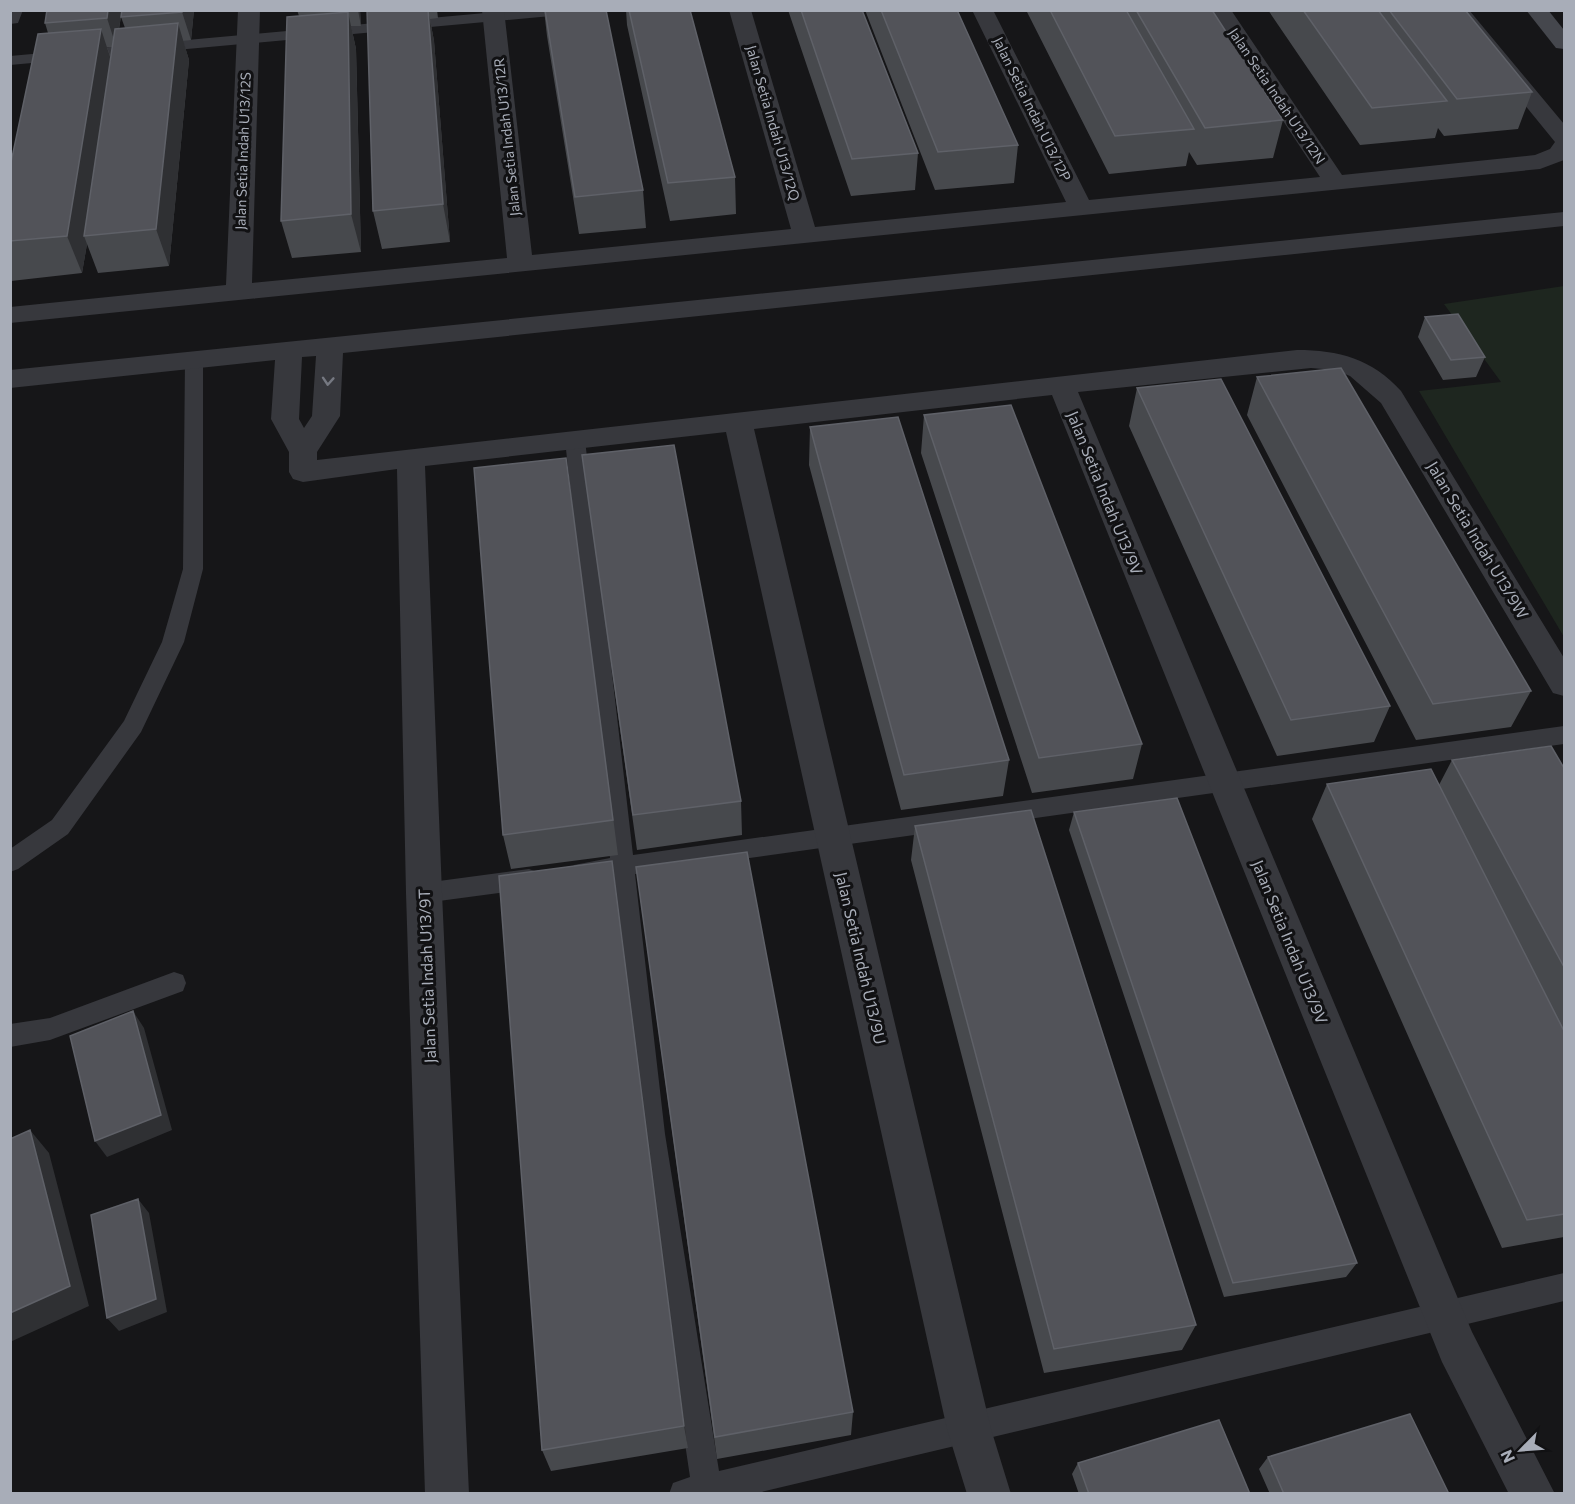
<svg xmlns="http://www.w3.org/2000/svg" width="1575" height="1504" font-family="Commissioner,sans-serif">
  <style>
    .green { fill: #1e261f }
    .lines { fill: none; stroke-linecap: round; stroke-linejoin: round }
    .lane { fill: #37383d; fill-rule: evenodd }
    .street { fill: #37383d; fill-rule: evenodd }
    .secondary { fill: #45474d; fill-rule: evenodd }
    .wall { fill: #47494d; fill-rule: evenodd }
    .shaded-wall { fill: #2f3033 }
    .building { fill: #525359; stroke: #5f6168; stroke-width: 1.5 }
    .oneway { stroke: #757881 }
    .labels { text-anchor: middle; stroke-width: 6; stroke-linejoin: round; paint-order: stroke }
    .far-street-label { font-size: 14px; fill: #a8adb8; stroke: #111113 }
    .street-label { font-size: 16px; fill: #a8adb8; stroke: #111113 }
  </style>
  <rect width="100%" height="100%" fill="#161618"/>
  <path class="green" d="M 1564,286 L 1564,637 L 1419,391 L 1501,382 L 1444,304 Z"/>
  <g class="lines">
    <path class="lane" d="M 519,10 L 580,10 L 573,14 L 10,65 L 10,56 Z
      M 194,354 L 200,356 L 203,360 L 203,569 L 184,642 L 141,732 L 68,834 L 18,869 L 10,872 L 10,849 L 52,820 L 124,721 L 162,642 L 183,569 L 185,360 L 188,356 Z
      M 575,434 L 582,435 L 585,440 L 633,855 L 1564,726 L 1564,744 L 635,874 L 665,1134 L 719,1471 L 1564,1273 L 1564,1301 L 753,1494 L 669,1494 L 673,1483 L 690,1477 L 639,1134 L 612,878 L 582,882 L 574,879 L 570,872 L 574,865 L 610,858 L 565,440 L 568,435 Z
      M 529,869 L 537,872 L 541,879 L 537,886 L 529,889 L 424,903 L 416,900 L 412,893 L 416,886 L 424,883 Z
      M 174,972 L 183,975 L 186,983 L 183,991 L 50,1040 L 10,1047 L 10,1024 L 50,1018 Z"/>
    <path class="street" d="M 10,10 L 23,10 L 18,23 L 10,24 Z
      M 238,10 L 260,10 L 252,283 L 507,258 L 482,10 L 504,10 L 532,255 L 791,229 L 729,10 L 751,10 L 815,227 L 1066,202 L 972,10 L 993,10 L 1089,200 L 1320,177 L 1210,10 L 1231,10 L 1342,175 L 1535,155 L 1550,149 L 1555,142 L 1447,10 L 1469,10 L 1564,124 L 1564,160 L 1540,169 L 10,323 L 10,307 L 226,285 Z
      M 1564,212 L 1564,226 L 343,353 L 340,416 L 317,452 L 317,460 L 1297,350 C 1339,350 1372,359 1401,391 L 1564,658 L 1564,696 L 1553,693 L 1381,403 L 1350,376 L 1335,370 L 1311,368 L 1078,392 L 1472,1332 L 1555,1494 L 1509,1494 L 1442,1362 L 1052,395 L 754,429 L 991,1429 L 1011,1494 L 967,1494 L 947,1429 L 726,432 L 425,466 L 442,893 L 469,1494 L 425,1494 L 406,893 L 397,469 L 303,482 L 293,479 L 289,472 L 289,452 L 271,419 L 275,360 L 10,388 L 10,370 ZM 316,356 L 312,416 L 304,428 L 299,419 L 302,357 Z"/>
    <path class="secondary" d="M 1526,10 L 1548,10 L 1564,30 L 1564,49 L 1556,48 Z"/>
  </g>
  <path class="wall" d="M 122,10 L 119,29 L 125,28 L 121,17 L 194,10 L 191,40 L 183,41 L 189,60 L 169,266 L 98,273 L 87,244 L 82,273 L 11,281 L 10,278 L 10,167 L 48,33 L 45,23 ZM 107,47 L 112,47 L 111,58 Z
    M 297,10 L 360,10 L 361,26 L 351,26 L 356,49 L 361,252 L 292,258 L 281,221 L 299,16 Z
    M 367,10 L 437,10 L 438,18 L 430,19 L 434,41 L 450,242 L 382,249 L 373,211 Z
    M 544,10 L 606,10 L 643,190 L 646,228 L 579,234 L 547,36 Z
    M 626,10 L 690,10 L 735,177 L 736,214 L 670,221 L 627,25 Z
    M 788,10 L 862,10 L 918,153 L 915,190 L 851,196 Z
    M 865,10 L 957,10 L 1018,145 L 1014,183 L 935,190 Z
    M 1026,10 L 1212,10 L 1283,120 L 1273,158 L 1197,165 L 1189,152 L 1186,166 L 1109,174 Z
    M 1268,10 L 1465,10 L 1532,92 L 1518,129 L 1444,136 L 1438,128 L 1435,138 L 1360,145 Z
    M 1425,317 L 1485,357 L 1476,377 L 1443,380 L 1418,337 Z
    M 1257,377 L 1531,691 L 1511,727 L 1416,740 L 1247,415 Z
    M 1137,388 L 1390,706 L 1374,742 L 1277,756 L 1129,426 Z
    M 924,415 L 1142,744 L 1133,779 L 1032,793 L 921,453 Z
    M 810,427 L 1009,760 L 1003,796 L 901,810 L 809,465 Z
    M 566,458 L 618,855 L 511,869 L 503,835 Z
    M 587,492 L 741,801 L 742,835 L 637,850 Z
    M 1452,760 L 1564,768 L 1564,1237 L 1502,1248 L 1312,819 L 1327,784 L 1439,785 Z
    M 1074,812 L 1357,1263 L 1346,1277 L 1224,1297 L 1069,830 Z
    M 915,826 L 1196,1325 L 1182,1350 L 1044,1373 L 911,860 Z
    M 612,861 L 688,1448 L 551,1471 L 542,1450 Z
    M 636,867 L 853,1412 L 851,1435 L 717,1459 Z
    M 1268,1457 L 1449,1494 L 1270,1494 L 1259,1469 Z
    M 1078,1463 L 1250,1494 L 1079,1494 L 1072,1474 Z"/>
  <path class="shaded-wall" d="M 108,10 L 122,10 L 116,46 L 107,18 Z
    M 182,10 L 194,10 L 191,40 L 182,12 Z
    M 358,10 L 360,10 L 361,26 Z
    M 428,10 L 434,41 L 450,242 L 443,204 Z
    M 348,12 L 356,49 L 361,252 L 351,214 Z
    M 178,23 L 189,60 L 169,266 L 156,229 Z
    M 101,29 L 113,66 L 84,236 L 87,244 L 82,273 L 67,236 Z
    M 612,861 L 617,895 L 688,1448 L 684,1426 Z
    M 133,1011 L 144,1028 L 172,1130 L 107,1157 L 95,1141 Z
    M 30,1130 L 49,1153 L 89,1306 L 10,1342 L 10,1313 Z
    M 138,1199 L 149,1213 L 167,1312 L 119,1331 L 107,1318 Z"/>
  <path class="building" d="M 47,10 L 108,10 L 107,18 L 45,23 Z
    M 122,10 L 182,10 L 182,12 L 121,17 Z
    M 367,10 L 428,10 L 443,204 L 373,211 Z
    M 545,10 L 606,10 L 643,190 L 575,197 Z
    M 629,10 L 690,10 L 735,177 L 668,183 Z
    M 801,10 L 862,10 L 918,153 L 852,159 Z
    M 881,10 L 957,10 L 1018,145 L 938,152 Z
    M 1050,10 L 1126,10 L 1194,129 L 1115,136 Z
    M 1136,10 L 1212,10 L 1283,120 L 1205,128 Z
    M 1303,10 L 1378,10 L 1447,101 L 1372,108 Z
    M 1389,10 L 1465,10 L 1532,92 L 1457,99 Z
    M 348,12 L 351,214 L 281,221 L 287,17 Z
    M 178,23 L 156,229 L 84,236 L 115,29 Z
    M 101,29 L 67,236 L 10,241 L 10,167 L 38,34 Z
    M 1458,314 L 1485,357 L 1451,360 L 1425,317 Z
    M 1341,368 L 1531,691 L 1433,704 L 1257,377 Z
    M 1221,379 L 1390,706 L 1291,720 L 1137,388 Z
    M 1011,405 L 1142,744 L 1039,758 L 924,415 Z
    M 898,417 L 1009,760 L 904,775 L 810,427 Z
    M 674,445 L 741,801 L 633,815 L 582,455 Z
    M 566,458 L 613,820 L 503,835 L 474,468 Z
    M 1551,746 L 1564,768 L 1564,967 L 1452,760 Z
    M 1431,769 L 1564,1031 L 1564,1214 L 1527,1220 L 1327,784 Z
    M 1177,798 L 1357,1263 L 1233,1283 L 1074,812 Z
    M 1031,810 L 1196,1325 L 1054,1349 L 915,826 Z
    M 747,852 L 853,1412 L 715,1437 L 636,867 Z
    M 612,861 L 684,1426 L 542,1450 L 499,876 Z
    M 133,1011 L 161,1115 L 95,1141 L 70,1036 Z
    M 30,1130 L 70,1286 L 10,1313 L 10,1139 Z
    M 138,1199 L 156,1299 L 107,1318 L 91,1215 Z
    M 1410,1414 L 1449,1494 L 1284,1494 L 1268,1457 Z
    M 1219,1420 L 1250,1494 L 1089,1494 L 1078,1463 Z"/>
  <defs><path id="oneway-chevron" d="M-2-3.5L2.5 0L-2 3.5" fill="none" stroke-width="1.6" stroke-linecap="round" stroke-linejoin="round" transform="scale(1.5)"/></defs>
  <use class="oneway" href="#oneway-chevron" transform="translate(328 381) rotate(94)"/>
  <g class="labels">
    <g class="far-street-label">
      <text transform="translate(1277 96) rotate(56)" y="5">Jalan Setia Indah U13/12N</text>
      <text transform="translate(1032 109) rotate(64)" y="5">Jalan Setia Indah U13/12P</text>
      <text transform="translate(773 123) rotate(74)" y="5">Jalan Setia Indah U13/12Q</text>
      <text transform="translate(507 137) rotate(-96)" y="5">Jalan Setia Indah U13/12R</text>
      <text transform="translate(243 151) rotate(-88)" y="5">Jalan Setia Indah U13/12S</text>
    </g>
    <g class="street-label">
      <text transform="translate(1105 493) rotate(68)" y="6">Jalan Setia Indah U13/9V</text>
      <text transform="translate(1478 540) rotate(59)" y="6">Jalan Setia Indah U13/9W</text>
      <text transform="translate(1290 942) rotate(68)" y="6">Jalan Setia Indah U13/9V</text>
      <text transform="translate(861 958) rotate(77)" y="6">Jalan Setia Indah U13/9U</text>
      <text transform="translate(427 976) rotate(-92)" y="6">Jalan Setia Indah U13/9T</text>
    </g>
  </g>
  <rect width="1575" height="1504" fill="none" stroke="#a8adb8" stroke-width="24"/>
  <g transform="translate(1521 1450) rotate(245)" stroke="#111113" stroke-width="4.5" paint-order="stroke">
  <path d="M0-4.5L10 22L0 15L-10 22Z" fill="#a8adb8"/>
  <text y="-9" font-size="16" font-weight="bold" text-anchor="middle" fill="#a8adb8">N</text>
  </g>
</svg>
